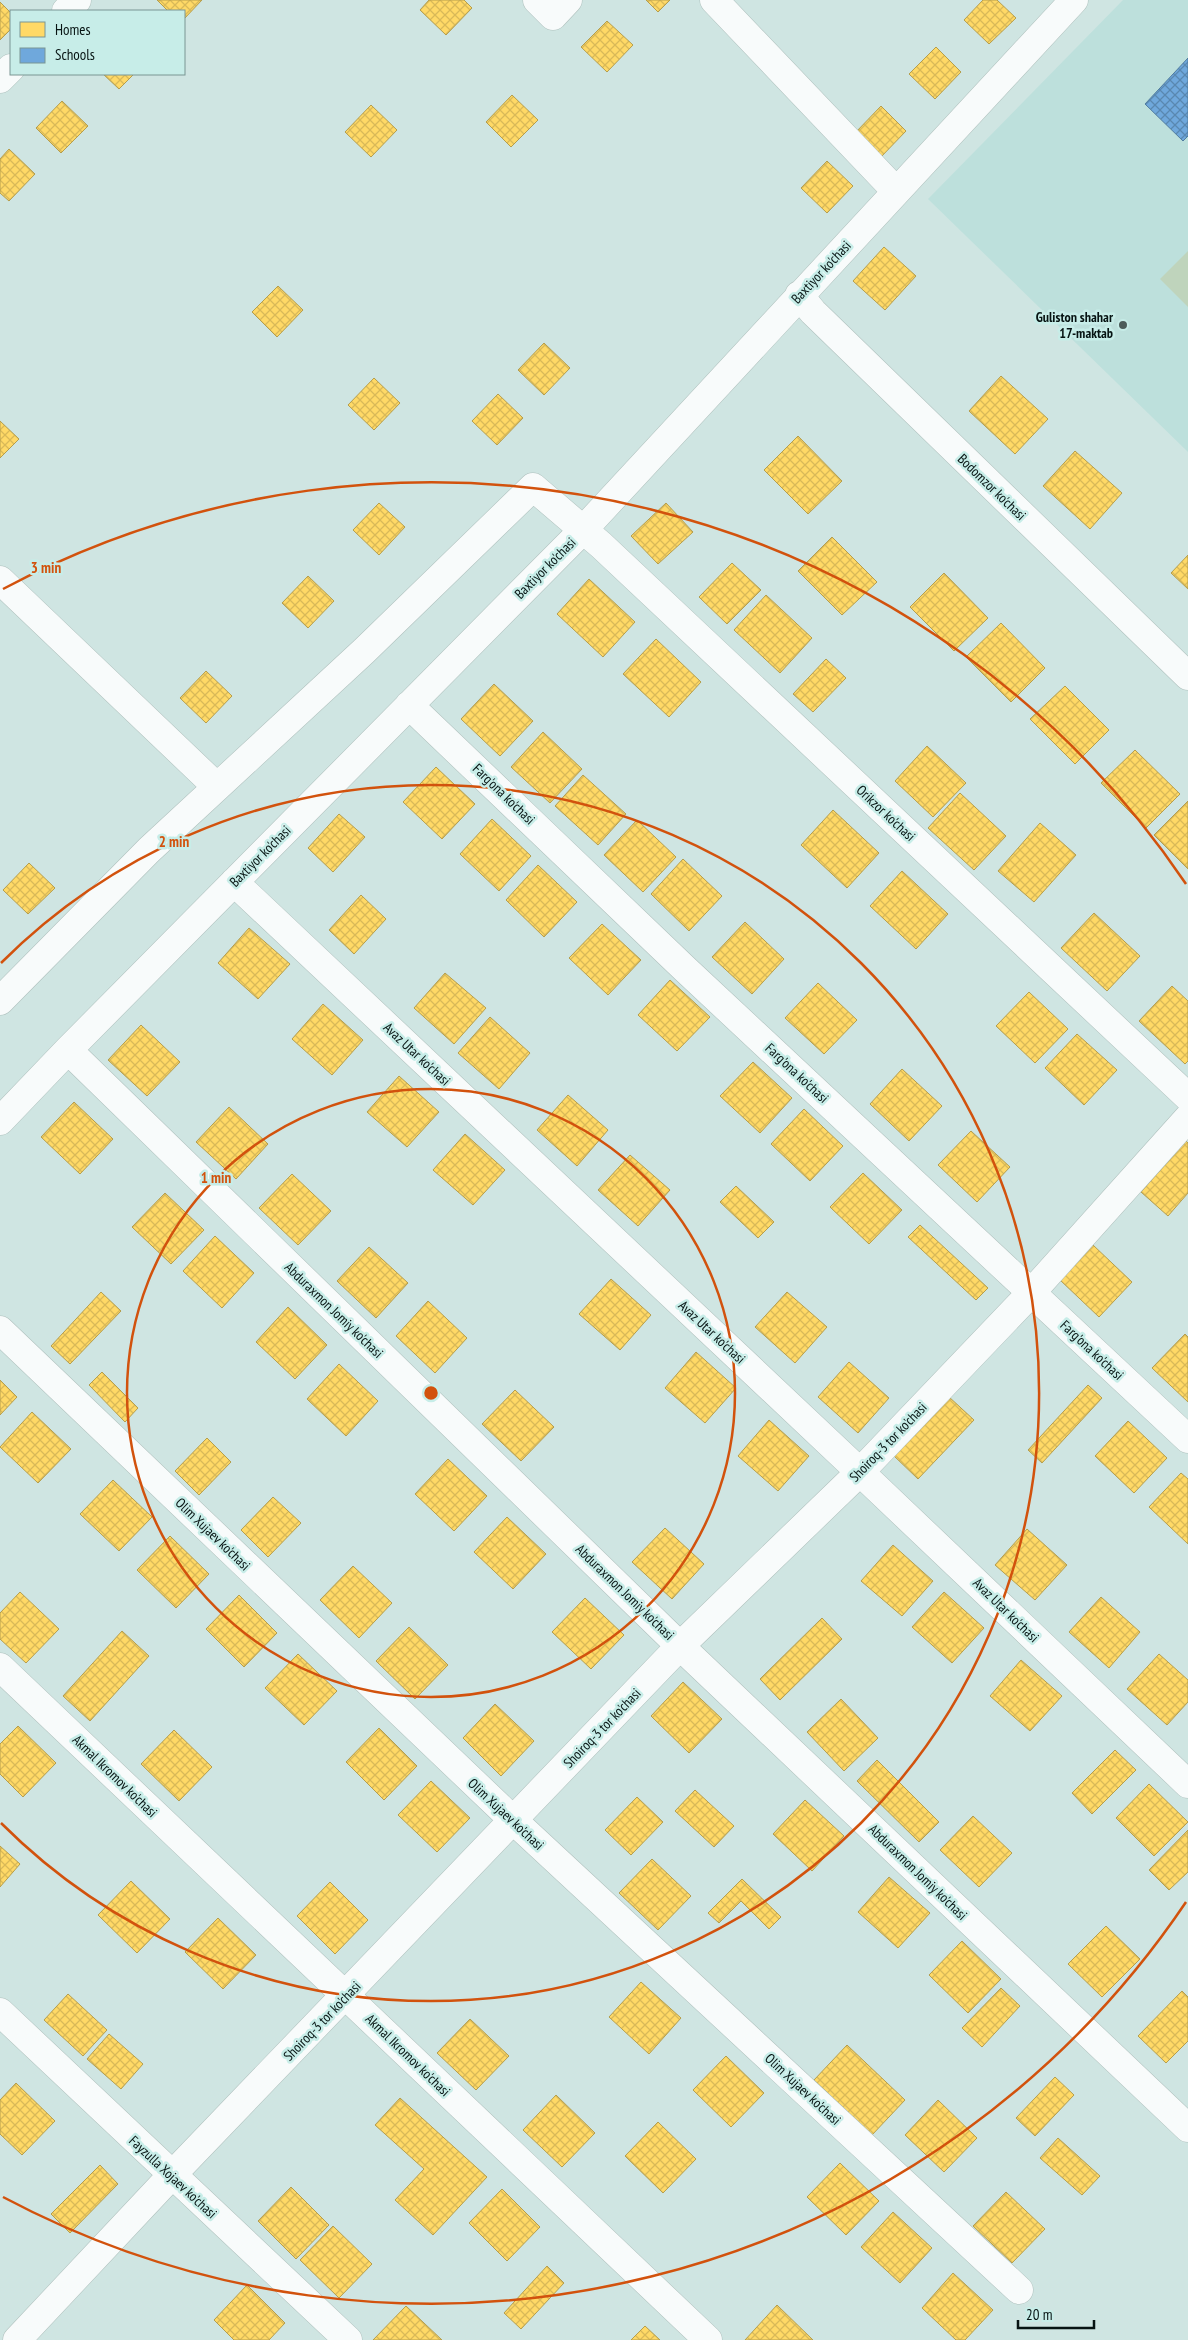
<svg xmlns="http://www.w3.org/2000/svg" width="1188" height="2340" font-family="'PT Sans Narrow',sans-serif">
  <style>
    .built { fill: #bde0dc }
    .green { fill: #bfd4bc }
    .homes { fill: url(#homes-cross-hatch); stroke: #b59e4d }
    .schools { fill: url(#schools-cross-hatch); stroke: #507ca0 }
    .lines { fill: none; stroke-linecap: round; stroke-linejoin: round }
    .minor-casing { stroke: #afc0bd; stroke-width: 29 }
    .minor { stroke: #f8fbfb; stroke-width: 28 }
    .ring { fill: none; stroke: #d2520d; stroke-width: 2.5 }
    .poi-dot { fill: #4d5d5b; stroke: #c7ede8; stroke-width: 2 }
    .labels { text-anchor: middle; stroke-width: 5; stroke-linejoin: round; paint-order: stroke }
    .street-label { font-size: 14px; fill: #071413; stroke: #c7ede8 }
    .poi-label { font-size: 14px; font-weight: bold; fill: #071413; stroke: #c7ede8; text-anchor: end }
    .centre { fill: #d2520d; stroke: #c7ede8; stroke-width: 2.5 }
    .ring-label { font-size: 15px; text-anchor: middle; font-weight: bold; fill: #d2520d; stroke: #c7ede8; stroke-width: 5; stroke-linejoin: round; paint-order: stroke }
  </style>
  <defs>
    <pattern id="homes-cross-hatch" width="8" height="8" patternUnits="userSpaceOnUse" patternTransform="scale(1.25)"><rect width="8" height="8" fill="#ffd966"/><path d="M0 0l8 8M0 8l8-8" fill="none" stroke="#d9b958"/></pattern>
    <pattern id="schools-cross-hatch" width="8" height="8" patternUnits="userSpaceOnUse" patternTransform="scale(1.25)"><rect width="8" height="8" fill="#6fa8dc"/><path d="M0 0l8 8M0 8l8-8" fill="none" stroke="#5988b1"/></pattern>
  </defs>
  <rect width="100%" height="100%" fill="#cfe5e2"/>
  <path class="built" d="M 1123,0 L 1188,0 L 1188,452 L 928,199 Z"/>
  <path class="green" d="M 1188,251 L 1188,307 L 1160,279 Z"/>
  <path class="homes" d="M 157,0 L 202,0 L 184,19 L 184,11 L 168,11 Z
    M 429,0 L 464,0 L 472,8 L 446,35 L 420,10 Z
    M 646,0 L 670,0 L 658,12 Z
    M 983,0 L 997,0 L 1016,18 L 989,44 L 964,20 Z
    M 0,2 L 11,13 L 11,29 L 0,40 Z
    M 607,21 L 633,45 L 607,72 L 581,47 Z
    M 936,47 L 961,72 L 935,99 L 909,74 Z
    M 103,74 L 134,74 L 119,89 Z
    M 512,95 L 538,120 L 511,147 L 486,122 Z
    M 62,101 L 88,126 L 61,153 L 36,128 Z
    M 371,105 L 397,130 L 371,157 L 345,132 Z
    M 881,106 L 906,131 L 880,158 L 855,133 Z
    M 9,149 L 35,174 L 9,201 L 0,193 L 0,159 Z
    M 827,161 L 853,186 L 827,213 L 801,188 Z
    M 884,247 L 916,276 L 885,310 L 853,281 Z
    M 278,286 L 303,310 L 277,337 L 252,312 Z
    M 544,343 L 570,368 L 544,395 L 518,370 Z
    M 1001,376 L 1048,419 L 1015,454 L 969,411 Z
    M 374,378 L 400,403 L 374,430 L 348,405 Z
    M 498,394 L 523,418 L 497,445 L 472,421 Z
    M 0,421 L 19,439 L 0,458 Z
    M 798,436 L 842,481 L 808,514 L 764,470 Z
    M 1075,451 L 1122,493 L 1090,529 L 1043,486 Z
    M 379,503 L 405,527 L 379,555 L 353,530 Z
    M 666,503 L 693,532 L 658,564 L 631,536 Z
    M 832,537 L 877,582 L 842,615 L 798,571 Z
    M 1188,555 L 1188,589 L 1171,573 Z
    M 732,563 L 761,590 L 727,624 L 699,597 Z
    M 944,573 L 988,618 L 954,651 L 910,607 Z
    M 308,576 L 334,601 L 308,628 L 282,603 Z
    M 589,579 L 635,622 L 603,657 L 557,614 Z
    M 766,595 L 812,638 L 780,673 L 734,630 Z
    M 1001,623 L 1045,668 L 1011,702 L 966,657 Z
    M 656,639 L 701,682 L 669,717 L 623,674 Z
    M 826,659 L 846,678 L 813,712 L 793,694 Z
    M 206,671 L 232,696 L 206,723 L 180,698 Z
    M 494,684 L 533,721 L 500,756 L 461,719 Z
    M 1065,686 L 1109,730 L 1075,764 L 1030,719 Z
    M 543,732 L 582,769 L 550,803 L 511,767 Z
    M 927,746 L 966,783 L 933,817 L 895,781 Z
    M 1135,750 L 1180,794 L 1146,828 L 1101,783 Z
    M 436,767 L 475,804 L 442,839 L 403,802 Z
    M 583,775 L 626,814 L 598,845 L 555,806 Z
    M 960,793 L 1006,836 L 974,870 L 928,828 Z
    M 1188,801 L 1188,869 L 1154,835 Z
    M 833,810 L 879,853 L 847,888 L 801,845 Z
    M 339,814 L 365,837 L 333,872 L 308,848 Z
    M 492,819 L 531,856 L 499,891 L 460,854 Z
    M 637,820 L 676,857 L 643,892 L 604,855 Z
    M 1040,823 L 1076,855 L 1034,902 L 998,871 Z
    M 683,859 L 722,896 L 689,931 L 651,894 Z
    M 29,863 L 55,888 L 28,914 L 3,890 Z
    M 538,865 L 577,902 L 544,937 L 506,900 Z
    M 902,871 L 948,914 L 916,949 L 870,906 Z
    M 361,895 L 386,919 L 354,954 L 329,930 Z
    M 1094,913 L 1140,956 L 1107,991 L 1061,948 Z
    M 745,922 L 784,959 L 752,994 L 712,957 Z
    M 602,924 L 641,960 L 608,995 L 569,958 Z
    M 249,928 L 290,964 L 258,999 L 218,963 Z
    M 445,973 L 486,1008 L 454,1044 L 414,1008 Z
    M 670,980 L 710,1017 L 677,1051 L 638,1015 Z
    M 818,983 L 857,1020 L 824,1054 L 785,1018 Z
    M 1172,986 L 1188,1001 L 1188,1061 L 1185,1064 L 1139,1021 Z
    M 1029,992 L 1068,1029 L 1035,1063 L 996,1026 Z
    M 323,1004 L 363,1040 L 332,1075 L 292,1039 Z
    M 490,1017 L 530,1053 L 499,1089 L 458,1053 Z
    M 141,1025 L 180,1062 L 147,1096 L 108,1060 Z
    M 1077,1034 L 1117,1070 L 1084,1105 L 1045,1068 Z
    M 753,1062 L 792,1098 L 760,1133 L 720,1096 Z
    M 902,1069 L 942,1106 L 909,1141 L 870,1104 Z
    M 399,1076 L 439,1112 L 407,1147 L 367,1112 Z
    M 568,1095 L 608,1130 L 577,1166 L 537,1130 Z
    M 74,1102 L 113,1139 L 80,1174 L 41,1137 Z
    M 229,1107 L 268,1144 L 236,1179 L 196,1142 Z
    M 804,1109 L 843,1146 L 810,1181 L 771,1144 Z
    M 971,1131 L 1010,1167 L 977,1202 L 938,1165 Z
    M 465,1134 L 505,1170 L 473,1205 L 433,1170 Z
    M 1186,1141 L 1188,1143 L 1188,1193 L 1168,1216 L 1141,1192 Z
    M 630,1155 L 670,1190 L 638,1226 L 598,1190 Z
    M 863,1173 L 902,1210 L 869,1244 L 830,1207 Z
    M 292,1174 L 331,1211 L 298,1245 L 259,1208 Z
    M 736,1186 L 774,1222 L 758,1238 L 720,1202 Z
    M 165,1193 L 204,1230 L 171,1264 L 132,1227 Z
    M 920,1225 L 988,1288 L 976,1300 L 908,1237 Z
    M 215,1236 L 254,1273 L 222,1308 L 183,1271 Z
    M 1093,1245 L 1132,1282 L 1099,1317 L 1060,1280 Z
    M 369,1247 L 408,1283 L 376,1318 L 337,1281 Z
    M 611,1279 L 651,1315 L 620,1350 L 579,1314 Z
    M 101,1292 L 121,1311 L 70,1364 L 51,1346 Z
    M 787,1292 L 827,1327 L 795,1363 L 755,1327 Z
    M 428,1301 L 467,1338 L 435,1373 L 396,1336 Z
    M 288,1307 L 327,1345 L 295,1379 L 256,1342 Z
    M 1185,1334 L 1188,1337 L 1188,1402 L 1152,1368 Z
    M 696,1352 L 736,1388 L 705,1423 L 665,1388 Z
    M 849,1362 L 889,1398 L 858,1433 L 818,1397 Z
    M 339,1364 L 378,1401 L 346,1436 L 307,1399 Z
    M 102,1372 L 138,1408 L 125,1422 L 89,1385 Z
    M 0,1380 L 17,1397 L 0,1415 Z
    M 1088,1385 L 1102,1398 L 1042,1463 L 1028,1450 Z
    M 515,1390 L 554,1427 L 521,1461 L 482,1424 Z
    M 948,1396 L 974,1420 L 918,1479 L 893,1455 Z
    M 32,1412 L 71,1449 L 38,1483 L 0,1447 Z
    M 769,1420 L 809,1456 L 778,1491 L 738,1456 Z
    M 1128,1421 L 1167,1458 L 1134,1493 L 1095,1456 Z
    M 207,1438 L 231,1462 L 199,1495 L 175,1471 Z
    M 448,1459 L 487,1496 L 454,1531 L 415,1494 Z
    M 1181,1473 L 1188,1479 L 1188,1544 L 1149,1507 Z
    M 113,1480 L 152,1517 L 119,1551 L 80,1514 Z
    M 273,1497 L 301,1523 L 268,1557 L 241,1530 Z
    M 507,1517 L 546,1554 L 513,1589 L 474,1552 Z
    M 665,1528 L 704,1564 L 672,1599 L 632,1562 Z
    M 1027,1529 L 1067,1565 L 1035,1600 L 995,1565 Z
    M 170,1536 L 209,1574 L 176,1608 L 137,1570 Z
    M 893,1545 L 933,1581 L 902,1616 L 861,1581 Z
    M 353,1566 L 392,1603 L 359,1638 L 320,1600 Z
    M 20,1592 L 59,1629 L 26,1663 L 0,1639 L 0,1613 Z
    M 944,1592 L 984,1628 L 952,1663 L 912,1627 Z
    M 239,1595 L 277,1633 L 244,1667 L 206,1629 Z
    M 1101,1597 L 1140,1632 L 1109,1668 L 1069,1632 Z
    M 585,1598 L 624,1635 L 591,1669 L 552,1632 Z
    M 822,1618 L 842,1639 L 780,1700 L 760,1679 Z
    M 409,1627 L 448,1665 L 415,1699 L 376,1661 Z
    M 122,1631 L 149,1656 L 90,1721 L 63,1696 Z
    M 298,1654 L 337,1691 L 304,1725 L 265,1688 Z
    M 1159,1654 L 1188,1680 L 1188,1702 L 1167,1725 L 1127,1689 Z
    M 1021,1660 L 1062,1696 L 1030,1731 L 990,1696 Z
    M 683,1682 L 722,1719 L 689,1753 L 651,1716 Z
    M 841,1699 L 878,1738 L 844,1771 L 807,1732 Z
    M 495,1704 L 534,1741 L 501,1776 L 463,1738 Z
    M 18,1726 L 56,1763 L 23,1797 L 0,1774 L 0,1744 Z
    M 379,1728 L 417,1766 L 384,1800 L 346,1762 Z
    M 174,1730 L 212,1767 L 179,1801 L 141,1764 Z
    M 1115,1750 L 1136,1770 L 1092,1814 L 1072,1793 Z
    M 877,1760 L 939,1822 L 919,1842 L 857,1781 Z
    M 431,1781 L 470,1818 L 437,1852 L 398,1815 Z
    M 1149,1784 L 1188,1822 L 1154,1856 L 1116,1818 Z
    M 695,1790 L 734,1826 L 714,1847 L 675,1811 Z
    M 637,1797 L 663,1822 L 631,1855 L 605,1830 Z
    M 805,1800 L 844,1836 L 812,1871 L 773,1834 Z
    M 973,1816 L 1012,1853 L 979,1887 L 940,1850 Z
    M 1188,1830 L 1188,1872 L 1169,1890 L 1149,1870 Z
    M 0,1846 L 20,1864 L 0,1887 Z
    M 652,1859 L 691,1896 L 658,1930 L 619,1893 Z
    M 889,1877 L 930,1913 L 898,1948 L 858,1912 Z
    M 742,1879 L 781,1917 L 769,1929 L 741,1901 L 719,1923 L 708,1913 Z
    M 131,1881 L 170,1919 L 137,1953 L 98,1915 Z
    M 330,1882 L 368,1920 L 335,1954 L 297,1916 Z
    M 218,1918 L 256,1955 L 223,1989 L 185,1952 Z
    M 1106,1926 L 1140,1959 L 1102,1997 L 1068,1964 Z
    M 962,1941 L 1001,1979 L 968,2013 L 929,1975 Z
    M 641,1982 L 681,2018 L 649,2054 L 609,2017 Z
    M 1001,1988 L 1020,2006 L 982,2047 L 962,2028 Z
    M 1182,1991 L 1188,1997 L 1188,2041 L 1166,2063 L 1138,2036 Z
    M 68,1994 L 107,2030 L 83,2056 L 44,2020 Z
    M 470,2019 L 509,2056 L 476,2090 L 437,2053 Z
    M 109,2034 L 143,2064 L 121,2089 L 87,2059 Z
    M 847,2045 L 905,2100 L 872,2135 L 814,2080 Z
    M 726,2056 L 764,2093 L 731,2127 L 693,2090 Z
    M 1055,2077 L 1074,2095 L 1035,2136 L 1016,2118 Z
    M 16,2083 L 55,2121 L 22,2155 L 0,2134 L 0,2100 Z
    M 556,2095 L 595,2133 L 562,2167 L 523,2130 Z
    M 400,2098 L 487,2177 L 433,2235 L 395,2200 L 424,2169 L 375,2125 Z
    M 938,2100 L 977,2138 L 944,2172 L 905,2135 Z
    M 658,2122 L 696,2159 L 663,2193 L 625,2156 Z
    M 1058,2138 L 1100,2176 L 1082,2195 L 1040,2158 Z
    M 840,2163 L 879,2201 L 846,2235 L 807,2197 Z
    M 100,2165 L 118,2184 L 70,2233 L 51,2214 Z
    M 291,2187 L 329,2225 L 296,2259 L 258,2221 Z
    M 502,2189 L 540,2227 L 507,2261 L 469,2223 Z
    M 1006,2192 L 1045,2229 L 1012,2263 L 973,2226 Z
    M 893,2212 L 932,2248 L 900,2283 L 861,2247 Z
    M 333,2226 L 372,2264 L 339,2298 L 300,2260 Z
    M 547,2266 L 564,2283 L 521,2329 L 504,2313 Z
    M 953,2273 L 993,2310 L 965,2340 L 956,2340 L 922,2308 Z
    M 247,2285 L 285,2323 L 269,2340 L 234,2340 L 214,2320 Z
    M 777,2305 L 813,2340 L 745,2340 Z
    M 406,2306 L 442,2340 L 373,2340 Z
    M 645,2326 L 660,2340 L 631,2340 Z"/>
  <path class="schools" d="M 1188,58 L 1188,136 L 1183,141 L 1145,104 Z"/>
  <g class="lines">
    <defs>
      <path id="minor" d="M 537,0 L 553,16 L 568,0
        M 714,0 L 896,191
        M 66,11 L 77,0
        M 0,79 L 11,68
        M 799,295 L 813,312 L 1188,676
        M 0,580 L 217,787
        M 409,705 L 685,969 L 1188,1439
        M 234,882 L 860,1472 L 1188,1784
        M 0,1001 L 149,850 L 364,651 L 533,487 L 601,545 L 1188,1097
        M 68,1050 L 680,1646 L 1188,2128
        M 0,1121 L 68,1050 L 583,530 L 1074,0
        M 0,1330 L 513,1820 L 1019,2290
        M 0,1667 L 708,2340
        M 0,2012 L 348,2340
        M 17,2340 L 171,2176 L 680,1646 L 860,1472 L 1031,1293 L 1188,1118"/>
    </defs>
    <use href="#minor" class="minor-casing"/>
    <use href="#minor" class="minor"/>
  </g>
  <g class="ring">
    <circle cx="431" cy="1393" r="304"/>
    <path d="M1 963A608 608 0 1 1 1 1823"/>
    <path d="M1186 1902A911 911 0 0 1 3 2197M3 589A911 911 0 0 1 1186 884"/>
  </g>
  <circle class="poi-dot" cx="1123" cy="325" r="5"/>
  <g class="labels">
    <g class="street-label">
      <text transform="translate(821 272) rotate(-47)" y="5">Baxtiyor ko'chasi</text>
      <text transform="translate(992 487) rotate(44)" y="5">Bodomzor ko'chasi</text>
      <text transform="translate(545 568) rotate(-45)" y="5">Baxtiyor ko'chasi</text>
      <text transform="translate(504 794) rotate(44)" y="5">Farg'ona ko'chasi</text>
      <text transform="translate(886 813) rotate(43)" y="5">Orikzor ko'chasi</text>
      <text transform="translate(260 856) rotate(-45)" y="5">Baxtiyor ko'chasi</text>
      <text transform="translate(417 1054) rotate(43)" y="5">Avaz Utar ko'chasi</text>
      <text transform="translate(797 1073) rotate(43)" y="5">Farg'ona ko'chasi</text>
      <text transform="translate(334 1310) rotate(44)" y="5">Abduraxmon Jomiy ko'chasi</text>
      <text transform="translate(712 1332) rotate(43)" y="5">Avaz Utar ko'chasi</text>
      <text transform="translate(1092 1350) rotate(43)" y="5">Farg'ona ko'chasi</text>
      <text transform="translate(888 1442) rotate(-46)" y="5">Shoiroq-3 tor ko'chasi</text>
      <text transform="translate(213 1534) rotate(44)" y="5">Olim Xujaev ko'chasi</text>
      <text transform="translate(625 1592) rotate(44)" y="5">Abduraxmon Jomiy ko'chasi</text>
      <text transform="translate(1006 1610) rotate(44)" y="5">Avaz Utar ko'chasi</text>
      <text transform="translate(602 1728) rotate(-46)" y="5">Shoiroq-3 tor ko'chasi</text>
      <text transform="translate(115 1776) rotate(44)" y="5">Akmal Ikromov ko'chasi</text>
      <text transform="translate(506 1814) rotate(43)" y="5">Olim Xujaev ko'chasi</text>
      <text transform="translate(918 1872) rotate(44)" y="5">Abduraxmon Jomiy ko'chasi</text>
      <text transform="translate(322 2021) rotate(-46)" y="5">Shoiroq-3 tor ko'chasi</text>
      <text transform="translate(408 2055) rotate(44)" y="5">Akmal Ikromov ko'chasi</text>
      <text transform="translate(803 2089) rotate(43)" y="5">Olim Xujaev ko'chasi</text>
      <text transform="translate(173 2177) rotate(43)" y="5">Fayzulla Xojaev ko'chasi</text>
    </g>
    <g class="poi-label">
      <text x="1113" y="322">Guliston shahar<tspan x="1113" dy="16">17-maktab</tspan></text>
    </g>
  </g>
  <circle cx="431" cy="1393" r="8" class="centre"/>
  <g class="ring-label">
    <text x="46" y="573">3 min</text>
    <text x="174" y="847">2 min</text>
    <text x="216" y="1183">1 min</text>
  </g>
  <rect x="10" y="10" width="175" height="65" fill="#c7ede8" stroke="#7a9693"/>
  <rect x="20" y="22" width="25" height="15" fill="#ffd966" stroke="#7a9693"/>
  <text x="55" y="35" font-size="15" fill="#071413">Homes</text>
  <rect x="20" y="48" width="25" height="15" fill="#6fa8dc" stroke="#7a9693"/>
  <text x="55" y="60" font-size="15" fill="#071413">Schools</text>
  <path d="M1018 2320v8h76v-8" fill="none" stroke="#071413" stroke-width="2.5"/>
  <text x="1026" y="2320" font-size="15" fill="#071413" stroke="#c7ede8" stroke-width="4" paint-order="stroke">20 m</text>
</svg>
